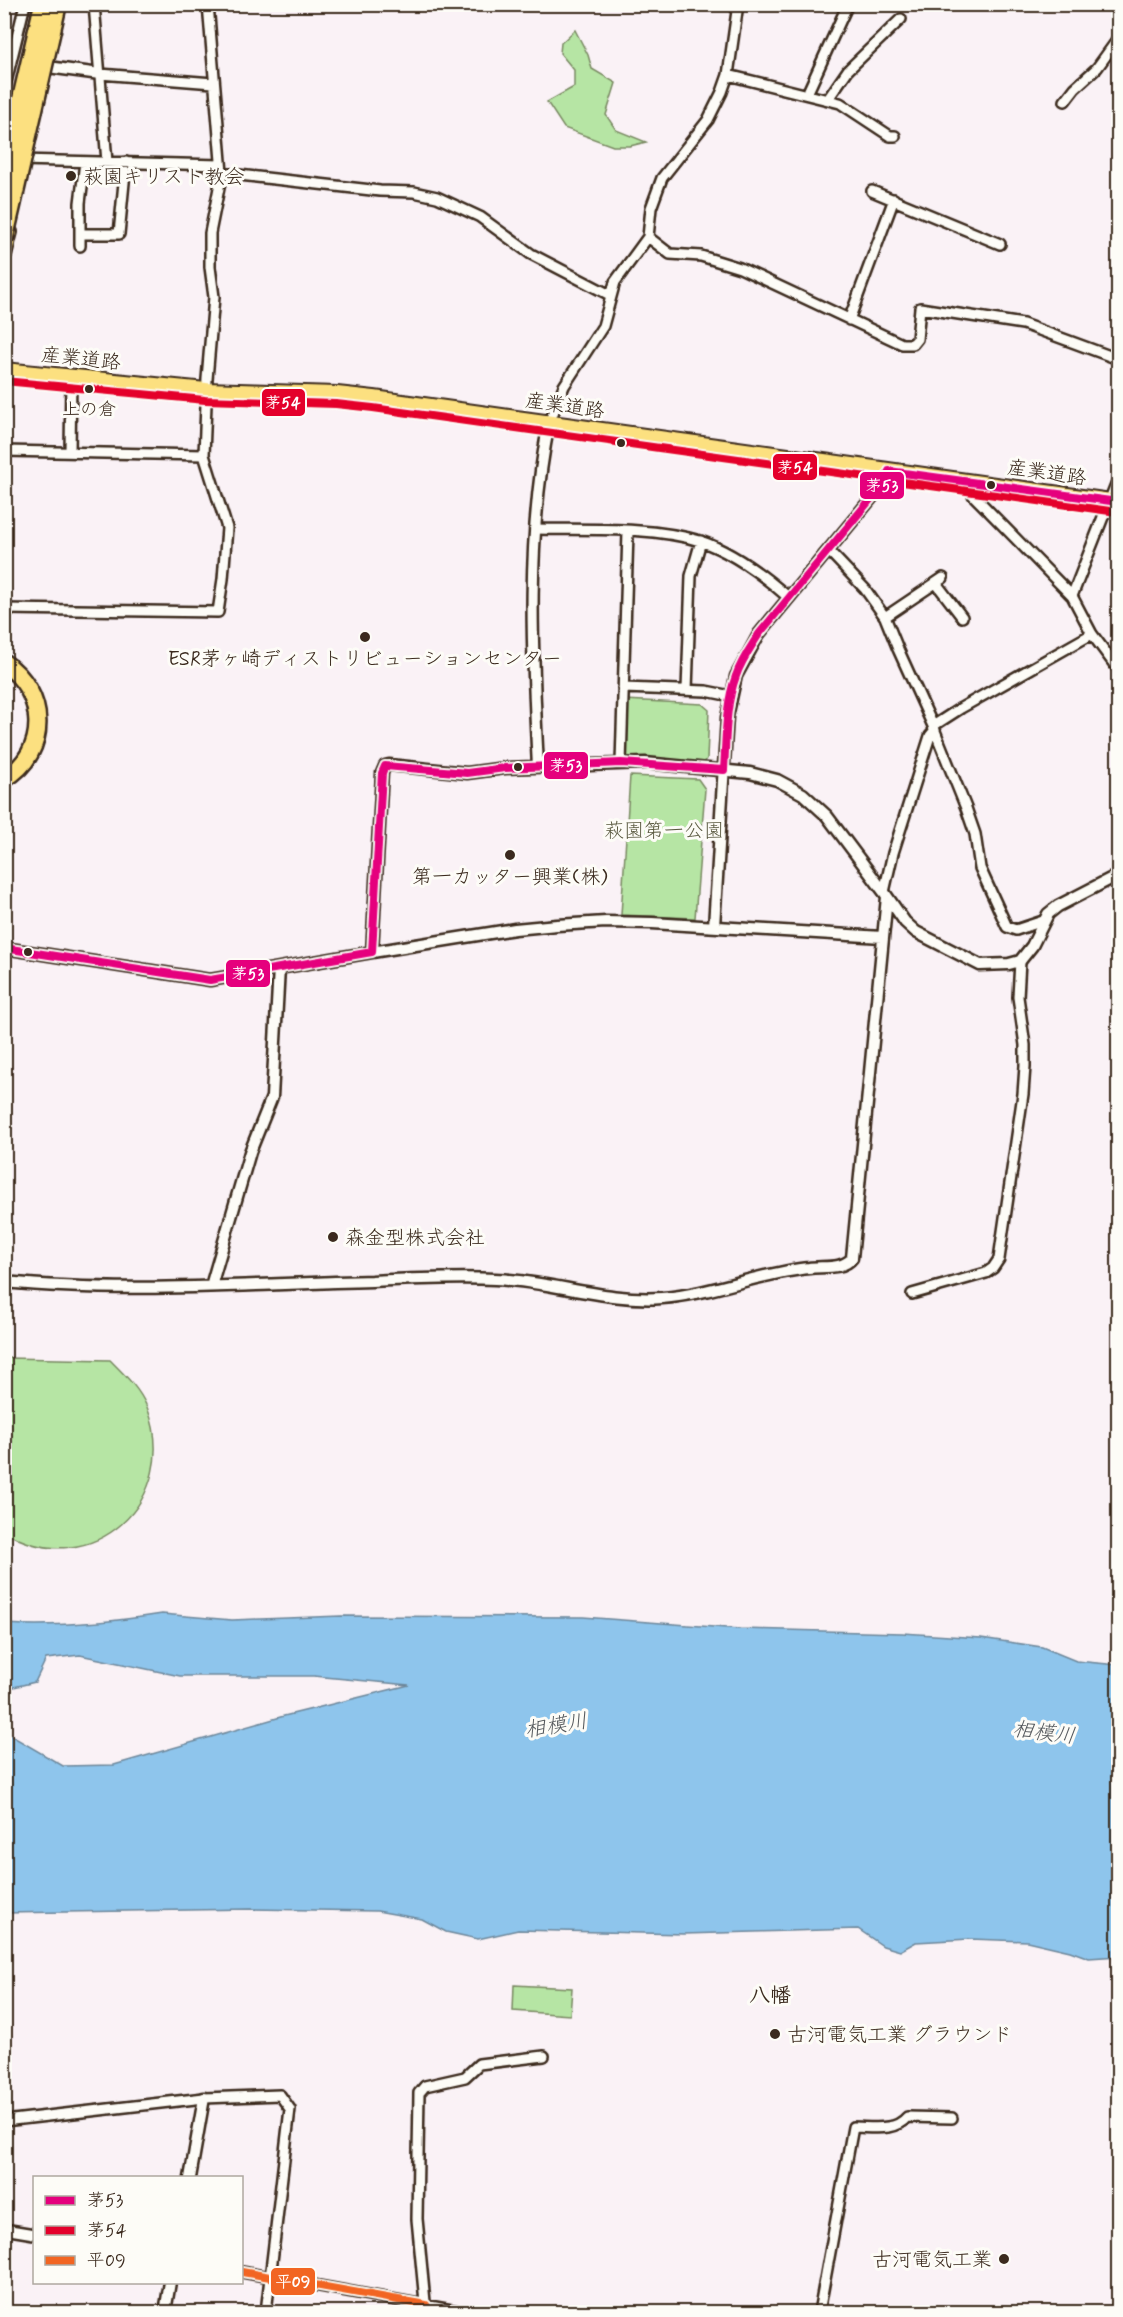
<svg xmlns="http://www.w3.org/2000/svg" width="1123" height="2317" font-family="Mynerve,'Klee One',sans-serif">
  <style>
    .green { fill: #b6e5a4; stroke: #788861; stroke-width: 1.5 }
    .water { fill: #8ec5ec; stroke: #6d879a; stroke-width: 1.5 }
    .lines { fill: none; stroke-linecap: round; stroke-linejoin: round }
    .minor-casing { stroke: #3b2a1e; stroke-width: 14 }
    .tertiary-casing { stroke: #3b2a1e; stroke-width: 15 }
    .primary-casing { stroke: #3b2a1e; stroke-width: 18 }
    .motorway-casing { stroke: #3b2a1e; stroke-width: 21 }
    .minor { stroke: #fdfcf7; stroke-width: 9 }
    .tertiary { stroke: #fdfcf7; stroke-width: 10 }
    .primary { stroke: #fce080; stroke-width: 14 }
    .motorway { stroke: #fce080; stroke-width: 16 }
    .motorway-bridge-casing { stroke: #3b2a1e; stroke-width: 21; stroke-linecap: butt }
    .motorway-bridge { stroke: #fce080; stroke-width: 16 }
    .bus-1-casing { stroke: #fdfcf7; stroke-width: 12 }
    .bus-2-casing { stroke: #fdfcf7; stroke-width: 12 }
    .bus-3-casing { stroke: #fdfcf7; stroke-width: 12 }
    .bus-1 { stroke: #e5007d; stroke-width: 8 }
    .bus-2 { stroke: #e4002b; stroke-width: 8 }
    .bus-3 { stroke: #f26522; stroke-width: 8 }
    .poi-dot { fill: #3b2a1e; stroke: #fdfcf7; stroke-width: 2 }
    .labels { text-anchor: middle; stroke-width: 6; stroke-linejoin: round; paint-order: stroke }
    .bus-label { font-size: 18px; fill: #3b2a1e; stroke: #fdfcf7 }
    .poi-label { font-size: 20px; fill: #3b2a1e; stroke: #fdfcf7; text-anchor: start }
    .street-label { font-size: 20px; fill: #3b2a1e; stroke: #fdfcf7 }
    .park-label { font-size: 20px; fill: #5a5940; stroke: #fdfcf7 }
    .water-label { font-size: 21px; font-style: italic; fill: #54585c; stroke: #fdfcf7 }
    .neighbourhood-label { font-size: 21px; font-weight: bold; fill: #3b2a1e; stroke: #fdfcf7 }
    .line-badge { stroke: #fdfcf7; stroke-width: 2 }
    .badge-label { font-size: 16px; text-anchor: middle; font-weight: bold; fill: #fff }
  </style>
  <rect width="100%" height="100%" fill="#faf2f6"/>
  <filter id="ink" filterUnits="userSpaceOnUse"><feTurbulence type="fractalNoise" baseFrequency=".0167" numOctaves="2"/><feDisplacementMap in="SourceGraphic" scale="12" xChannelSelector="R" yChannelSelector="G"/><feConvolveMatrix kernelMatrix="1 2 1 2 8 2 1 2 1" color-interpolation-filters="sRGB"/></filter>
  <g filter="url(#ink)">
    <path class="green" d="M 575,30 L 588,55 L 592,69 L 616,83 L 606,115 L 616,130 L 646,142 L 630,146 L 613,146 L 564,128 L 547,102 L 574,87 L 574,70 L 560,53 L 561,43 Z
      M 624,700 L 702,704 L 709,710 L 707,759 L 703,764 L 623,759 Z
      M 630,776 L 698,779 L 705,789 L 695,918 L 621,915 Z
      M 5,1358 L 110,1360 C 124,1374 139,1388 147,1407 C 183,1499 92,1584 5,1532 Z
      M 514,1985 L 572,1988 L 570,2015 L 513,2011 Z"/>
    <path class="water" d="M 162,1614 L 232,1620 L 341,1616 L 583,1617 L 740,1629 L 902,1633 L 981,1638 L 1042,1647 L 1076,1661 L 1118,1665 L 1118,1956 L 1089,1958 L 1070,1951 L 1027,1941 L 970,1939 L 916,1942 L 900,1951 L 883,1946 L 858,1929 L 684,1934 L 518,1930 L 478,1939 L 446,1932 L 422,1919 L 377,1911 L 251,1909 L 5,1913 L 5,1732 L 63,1766 L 114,1765 L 284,1716 L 409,1685 L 314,1676 L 180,1676 L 80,1655 L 46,1659 L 35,1682 L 5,1689 L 5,1624 C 56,1627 111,1622 162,1614 Z"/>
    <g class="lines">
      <defs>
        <path id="minor" d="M 94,4 L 107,162
          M 100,74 L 213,83
          M 728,75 L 840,103 L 890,136 L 895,136
          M 4,90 L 25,4
          M 807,94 L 848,4
          M 828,99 L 848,70 L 901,19
          M 1065,101 L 1075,88 L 1097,68 L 1118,39
          M 19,160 L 221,165
          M 222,173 L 380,191 L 414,192 L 437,197 L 480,217 L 531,254 L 610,295
          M 872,191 L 1000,244
          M 80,234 L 119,234 L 126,162
          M 648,237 L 670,254 L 701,256 L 740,268 L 902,344 L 913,344 L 917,339 L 920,308 L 1023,324 L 1118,359
          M 80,246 L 80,203 L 85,162
          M 849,320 L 894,199
          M 549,423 L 564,386 L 603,326 L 615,282 L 648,237 L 651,208 L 662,178 L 708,120 L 722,92 L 728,75 L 738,4
          M 4,451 L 204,455
          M 70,452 L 71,377
          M 1118,479 L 1072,596 L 1092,634 L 1118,669
          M 972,481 L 973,495 L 1072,596
          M 535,529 C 586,530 651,526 700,541 C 733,552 763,575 788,597
          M 829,551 L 865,589 L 885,617 L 898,649 L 933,726 L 966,808 L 975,834 L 980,868 L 1007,927 L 1016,930 L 1043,921
          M 936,583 L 962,617
          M 4,609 L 218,612 L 223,579 L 227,528 L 204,455 L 207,379 L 214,297 L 210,267 L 210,233 L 222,173 L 208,4
          M 885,617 L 943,578
          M 623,688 L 706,691 L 731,696
          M 687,690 L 691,576 L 701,541
          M 933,726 L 961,708 L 1092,634
          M 621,763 L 628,532
          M 884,892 L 893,853 L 930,736 L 935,730
          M 912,1294 L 986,1273 L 993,1268 L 999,1259 L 1023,1094 L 1025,1066 L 1025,1045 L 1018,997 L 1020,961
          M 4,2121 L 204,2098 L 280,2095 L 290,2109 L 266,2312
          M 4,2229 L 34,2234
          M 242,2272 L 463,2312
          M 426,2312 L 417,2219 L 419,2093 L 425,2086 L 465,2077 L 479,2064 L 544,2056
          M 819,2312 L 853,2127 C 871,2127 895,2132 907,2117 L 952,2118"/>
        <path id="tertiary" d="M 48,67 L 100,74
          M 538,767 C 532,651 526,537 549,423
          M 714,926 L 727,717 L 736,676 L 759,634 L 884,483 L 889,471
          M 4,948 L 210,980 L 372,952 L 515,929 L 557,925 L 606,922 L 652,923 L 882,937
          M 372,952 L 382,773 L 385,766 L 389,765 L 467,773 L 505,768 L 645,763 L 750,773 L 777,780 L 803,794 L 827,816 L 884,892 L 905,922 L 916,932 L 980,965 L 1009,964 L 1020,961 L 1032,946 L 1048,914 L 1058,906 L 1118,875
          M 4,1282 C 127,1294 250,1284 372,1281 C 413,1279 455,1277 495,1279 C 551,1281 606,1302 662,1298 C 712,1294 759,1273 809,1268 C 822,1266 843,1270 852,1258 L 887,897
          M 211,1286 L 250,1152 L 272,1097 L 279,968
          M 190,2178 L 204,2098
          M 165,2312 L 170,2282"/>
        <path id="primary" d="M 4,188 L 10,164
          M 4,255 L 10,232
          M 4,370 L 206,390 L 337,394 L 374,398 L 1118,502"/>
        <path id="motorway" d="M 4,663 C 46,691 51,752 4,779"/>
      </defs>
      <use href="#minor" class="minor-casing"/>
      <use href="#tertiary" class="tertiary-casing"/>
      <use href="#primary" class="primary-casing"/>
      <use href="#motorway" class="motorway-casing"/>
      <use href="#minor" class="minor"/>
      <use href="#tertiary" class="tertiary"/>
      <use href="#primary" class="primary"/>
      <use href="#motorway" class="motorway"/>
      <defs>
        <path id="motorway-bridge" d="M 4,172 L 43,4
          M 4,241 L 58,4"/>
      </defs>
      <use href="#motorway-bridge" class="motorway-bridge-casing"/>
      <use href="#motorway-bridge" class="motorway-bridge"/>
      <defs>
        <path id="bus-1" d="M 4,948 L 210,980 L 372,952 L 382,773 L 385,766 L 467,773 L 505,768 L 621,763 L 724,770 C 726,739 725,705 736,676 C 741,661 751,647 759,634 L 884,483 L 889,471 L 1118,502"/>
        <path id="bus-2" d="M 4,381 L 205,400 L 336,404 L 373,408 L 1117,512"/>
        <path id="bus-3" d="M 242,2272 L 426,2305 L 426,2312"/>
      </defs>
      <use href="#bus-1" class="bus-1-casing"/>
      <use href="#bus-2" class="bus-2-casing"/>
      <use href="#bus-3" class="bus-3-casing"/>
      <use href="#bus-1" class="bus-1"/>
      <use href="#bus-2" class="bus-2"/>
      <use href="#bus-3" class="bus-3"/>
    </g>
  </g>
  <g class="poi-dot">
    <circle cx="71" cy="176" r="6"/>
    <circle cx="89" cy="389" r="5"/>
    <circle cx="621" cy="443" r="5"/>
    <circle cx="991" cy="485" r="5"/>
    <circle cx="365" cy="637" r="6"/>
    <circle cx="518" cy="767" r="5"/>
    <circle cx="510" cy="855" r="6"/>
    <circle cx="28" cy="952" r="5"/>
    <circle cx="333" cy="1237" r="6"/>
    <circle cx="775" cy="2034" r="6"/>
    <circle cx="1004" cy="2259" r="6"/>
  </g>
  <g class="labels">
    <g class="bus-label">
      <text x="89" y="415">上の倉</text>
    </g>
    <g class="poi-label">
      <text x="83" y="183">萩園キリスト教会</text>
      <text x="365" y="665" text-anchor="middle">ESR茅ヶ崎ディストリビューションセンター</text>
      <text x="510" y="883" text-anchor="middle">第一カッター興業(株)</text>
      <text x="345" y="1244">森金型株式会社</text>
      <text x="787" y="2041">古河電気工業 グラウンド</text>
      <text x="992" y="2266" text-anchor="end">古河電気工業</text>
    </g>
    <g class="street-label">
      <text transform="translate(81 358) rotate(6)" y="7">産業道路</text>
      <text transform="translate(565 405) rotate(8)" y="7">産業道路</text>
      <text transform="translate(1047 472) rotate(8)" y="7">産業道路</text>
    </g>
    <g class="park-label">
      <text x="664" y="837">萩園第一公園</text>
    </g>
    <g class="water-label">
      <text transform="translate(556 1725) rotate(-9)" y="7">相模川</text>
      <text transform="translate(1044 1732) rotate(7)" y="7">相模川</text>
    </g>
    <g class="neighbourhood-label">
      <text x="770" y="2002">八幡</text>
    </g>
  </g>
  <g class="line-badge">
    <rect x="261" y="388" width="45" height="29" rx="6" fill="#e4002b"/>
    <rect x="772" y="453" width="46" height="28" rx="6" fill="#e4002b"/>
    <rect x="859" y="471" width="46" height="29" rx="6" fill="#e5007d"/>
    <rect x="543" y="751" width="46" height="29" rx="6" fill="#e5007d"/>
    <rect x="225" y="959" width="46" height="29" rx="6" fill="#e5007d"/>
    <rect x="270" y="2267" width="46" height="29" rx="6" fill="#f26522"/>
  </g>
  <g class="badge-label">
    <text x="283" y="408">茅54</text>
    <text x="795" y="473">茅54</text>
    <text x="882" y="491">茅53</text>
    <text x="566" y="771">茅53</text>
    <text x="248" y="979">茅53</text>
    <text x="293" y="2287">平09</text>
  </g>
  <rect width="1123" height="2317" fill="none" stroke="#fdfcf7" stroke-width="24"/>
  <rect x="12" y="12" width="1099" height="2293" fill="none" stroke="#3b2a1e" stroke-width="2" filter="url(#ink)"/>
  <rect x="33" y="2176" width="210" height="108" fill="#fdfcf7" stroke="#afa8a0" stroke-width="1.5"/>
  <rect x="45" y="2196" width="30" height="9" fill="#e5007d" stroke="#afa8a0" stroke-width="1.5"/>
  <text x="87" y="2206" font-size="18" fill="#3b2a1e">茅53</text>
  <rect x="45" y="2226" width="30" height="9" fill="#e4002b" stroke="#afa8a0" stroke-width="1.5"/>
  <text x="87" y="2236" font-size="18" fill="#3b2a1e">茅54</text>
  <rect x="45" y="2256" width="30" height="9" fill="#f26522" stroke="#afa8a0" stroke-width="1.5"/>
  <text x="87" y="2266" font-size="18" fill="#3b2a1e">平09</text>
</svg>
